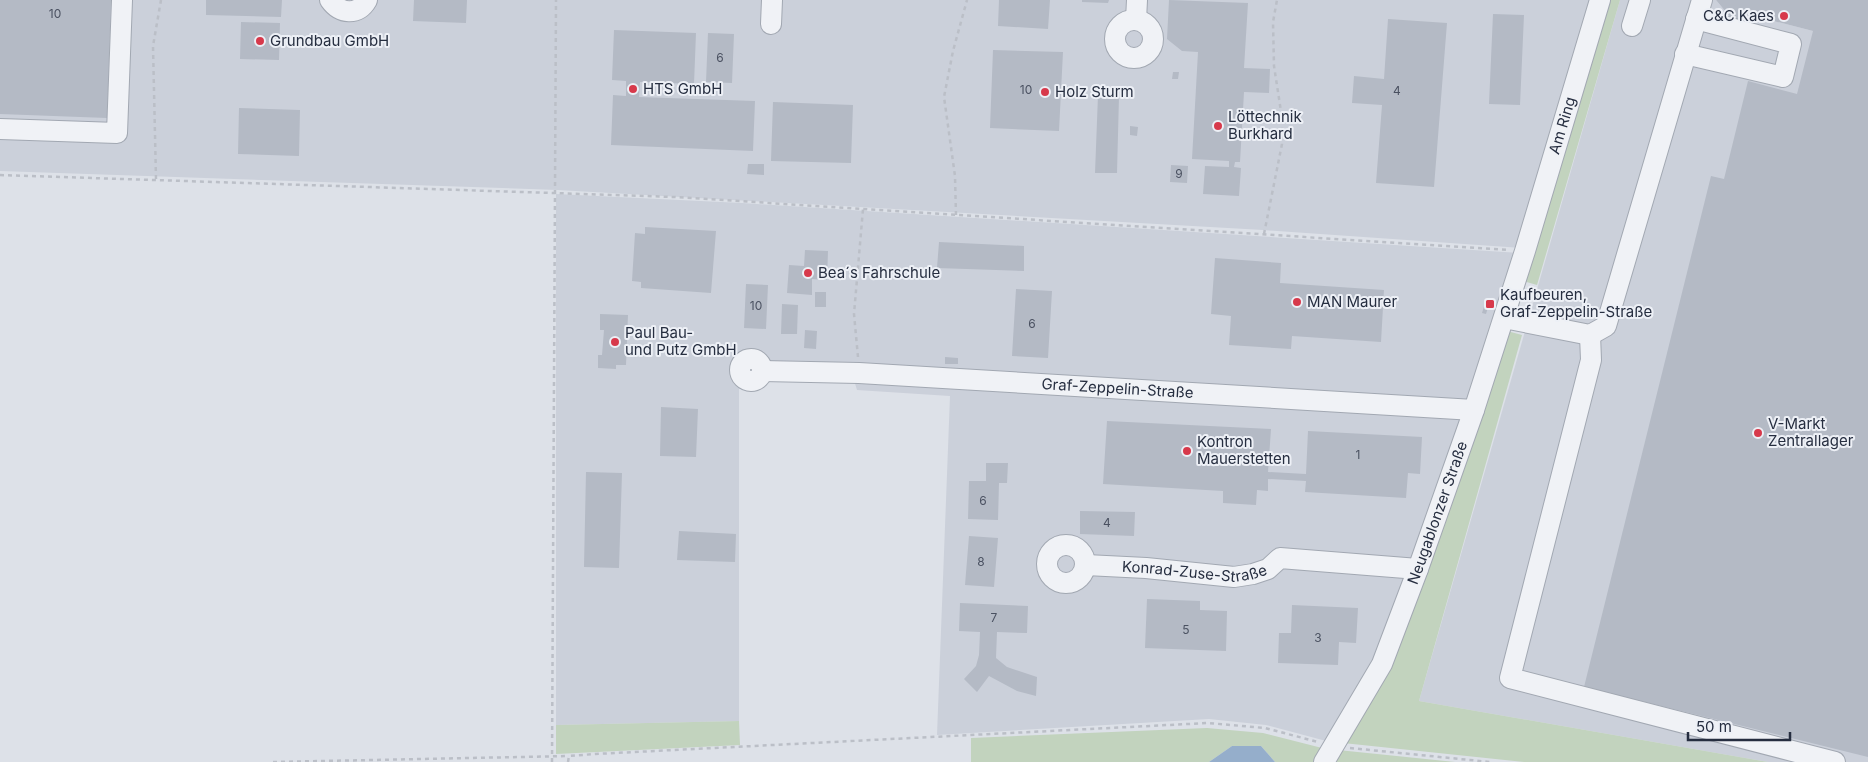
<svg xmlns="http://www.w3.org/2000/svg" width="1868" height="762" font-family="Inter,sans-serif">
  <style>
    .built { fill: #cbd0da }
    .green { fill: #c2d3be }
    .water { fill: #95aecb }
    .building { fill: #b4bac5 }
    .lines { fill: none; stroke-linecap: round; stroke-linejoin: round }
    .minor-casing { stroke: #a2a8b2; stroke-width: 22 }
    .path { stroke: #bbbfc7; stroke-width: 2.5; stroke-dasharray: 4 4; stroke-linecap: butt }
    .minor { stroke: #f0f2f6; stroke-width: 20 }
    .poi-dot { fill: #d7394b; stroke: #edf0f6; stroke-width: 2 }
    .labels { text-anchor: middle; stroke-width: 4; stroke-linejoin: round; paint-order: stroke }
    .number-label { font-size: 12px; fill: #4a5161 }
    .poi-label { font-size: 15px; fill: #262e40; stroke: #edf0f6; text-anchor: start }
    .street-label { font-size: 15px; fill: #262e40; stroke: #edf0f6 }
  </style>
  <rect width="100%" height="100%" fill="#dde1e8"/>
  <path class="built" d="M 0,0 L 1596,0 L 1522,248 L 1263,230 L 558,190 L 0,171 Z
    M 1620,0 L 1716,0 L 1730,17 L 1744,21 L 1746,14 L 1813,31 L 1868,0 L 1868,762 L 1768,762 L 1419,701 Z
    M 556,194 L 742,203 L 1520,253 L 1376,663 L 1330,742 L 1266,725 L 1209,719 L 937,735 L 950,396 L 857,390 L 853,377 L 767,373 L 758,389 L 739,389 L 739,721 L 556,725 Z"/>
  <path class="green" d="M 1604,0 L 1620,0 L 1537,285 L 1523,281 Z
    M 1507,331 L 1522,335 L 1419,701 L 1768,762 L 1524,762 L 1343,743 Z
    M 739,721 L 740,745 L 556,754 L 556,725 Z
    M 1207,728 L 1263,733 L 1326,749 L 1318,762 L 1275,762 L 1261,746 L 1232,746 L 1209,762 L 971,762 L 971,738 Z
    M 1338,750 L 1455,762 L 1330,762 Z"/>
  <path class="water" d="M 1232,746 L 1261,746 L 1275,762 L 1209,762 Z"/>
  <path class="building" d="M 0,0 L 111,0 L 107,118 L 0,114 Z
    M 206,0 L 282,0 L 281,17 L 206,15 Z
    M 414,0 L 467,0 L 466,23 L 413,21 Z
    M 999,0 L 1050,0 L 1048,29 L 998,26 Z
    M 1082,0 L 1109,0 L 1108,3 L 1082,2 Z
    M 1169,0 L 1248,3 L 1244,68 L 1270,69 L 1269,93 L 1244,92 L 1240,162 L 1235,162 L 1234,167 L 1241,168 L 1239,196 L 1203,194 L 1205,166 L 1229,167 L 1229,161 L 1192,159 L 1198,52 L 1182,51 L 1167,39 Z
    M 1716,0 L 1868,0 L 1868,757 L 1584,687 L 1711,176 L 1724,179 L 1748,81 L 1797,94 L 1813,31 L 1746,14 L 1744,21 L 1730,17 Z
    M 1493,14 L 1524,15 L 1520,105 L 1489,104 Z
    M 1388,19 L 1447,23 L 1434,187 L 1376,183 L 1382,105 L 1352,103 L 1354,76 L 1384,79 Z
    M 241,22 L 280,23 L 279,60 L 240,59 Z
    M 614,30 L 696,33 L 694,84 L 640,82 L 639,97 L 755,101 L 753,151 L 611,145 L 613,95 L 626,96 L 626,81 L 612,80 Z
    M 708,33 L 734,34 L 732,83 L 706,82 Z
    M 993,50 L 1063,52 L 1059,131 L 990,128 Z
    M 1173,72 L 1179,72 L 1178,79 L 1172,79 Z
    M 1098,95 L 1119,96 L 1117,173 L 1095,173 Z
    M 773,102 L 853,105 L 851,163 L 771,161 Z
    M 239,108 L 300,110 L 299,156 L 238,154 Z
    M 1130,126 L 1138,127 L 1137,136 L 1130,135 Z
    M 748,164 L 764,164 L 764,175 L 747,174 Z
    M 1171,165 L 1188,166 L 1187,183 L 1170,182 Z
    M 645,227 L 716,231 L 711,293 L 641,288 L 641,282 L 632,281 L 635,233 L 645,234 Z
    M 939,242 L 1024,246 L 1024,271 L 937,268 Z
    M 805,250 L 828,251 L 827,280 L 812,279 L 812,295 L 787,293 L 789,265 L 804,266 Z
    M 1215,258 L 1281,263 L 1280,283 L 1384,290 L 1381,342 L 1292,336 L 1291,349 L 1229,345 L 1231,316 L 1211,314 Z
    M 746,284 L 768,285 L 766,329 L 744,328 Z
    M 1016,289 L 1052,291 L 1048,358 L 1012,356 Z
    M 815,292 L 826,292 L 826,307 L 815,307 Z
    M 1485,303 L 1489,304 L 1486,314 L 1482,313 Z
    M 782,304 L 798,305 L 797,334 L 781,334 Z
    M 600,314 L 628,315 L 626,365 L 616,365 L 616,369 L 598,368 L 598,355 L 602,355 L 604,330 L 600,330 Z
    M 805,330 L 817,331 L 816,349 L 804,348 Z
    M 945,357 L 958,358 L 958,364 L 945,364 Z
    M 661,407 L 698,409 L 696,457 L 660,456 Z
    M 1107,421 L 1271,429 L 1268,472 L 1306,474 L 1308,431 L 1422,437 L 1420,474 L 1408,473 L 1406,498 L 1305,492 L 1306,481 L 1268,479 L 1268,491 L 1257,490 L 1256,505 L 1223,503 L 1223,491 L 1103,484 Z
    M 986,463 L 1008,463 L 1007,483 L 999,483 L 998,520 L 968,519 L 969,481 L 986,481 Z
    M 586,472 L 622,473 L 619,568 L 584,567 Z
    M 1080,511 L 1135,512 L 1134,536 L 1080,534 Z
    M 679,531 L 736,534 L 735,562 L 677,560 Z
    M 969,536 L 998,538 L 994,587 L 965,585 Z
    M 1147,599 L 1200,601 L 1200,610 L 1227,611 L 1226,651 L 1145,648 Z
    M 960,603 L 1028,606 L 1027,633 L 997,632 L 996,658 L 1007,667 L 1037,677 L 1036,696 L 1017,691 L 989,676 L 977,692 L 964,679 L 976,666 L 979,655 L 980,632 L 959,631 Z
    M 1292,605 L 1358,608 L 1356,643 L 1339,642 L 1338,665 L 1278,663 L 1279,633 L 1291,633 Z"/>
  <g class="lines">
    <defs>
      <g id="minor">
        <path d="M 330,0 C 340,14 358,16 367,0"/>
        <circle cx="1134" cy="39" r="19"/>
        <path d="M 1136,20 L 1137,0"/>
        <path d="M 771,24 L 772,0"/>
        <path d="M 1632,26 L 1640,0"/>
        <path d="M 1685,54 L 1783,77 L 1791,44 L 1696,19"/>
        <path d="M 0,129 L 117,133 L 122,0"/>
        <path d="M 1504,318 L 1590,335 L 1606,326 L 1702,0"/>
        <path d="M 1590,335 L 1591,360 L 1510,678 L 1835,762"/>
        <circle cx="751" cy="370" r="11"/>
        <path id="s1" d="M 762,371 L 859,373 L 1474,410"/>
        <circle cx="1066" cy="564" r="19"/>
        <path id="s2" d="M 1086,565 L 1146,568 L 1234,577 L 1253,574 L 1268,569 L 1280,558 L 1418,569"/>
        <path id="s3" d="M 1324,762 L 1382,664 L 1418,569 L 1474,410 L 1525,251 L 1600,0"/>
      </g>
    </defs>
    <use href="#minor" class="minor-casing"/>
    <path class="path" d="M 0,175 L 675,197 L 1509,250
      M 156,179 L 153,46 L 161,0
      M 956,215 L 955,176 L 944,97 L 953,51 L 967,0
      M 1264,234 L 1282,144 L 1282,118 L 1274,66 L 1273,22 L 1277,0
      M 858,357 L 854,314 L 863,209
      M 1350,748 L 1490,762
      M 273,762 L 569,756
      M 552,762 L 556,0
      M 568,762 L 569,756 L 595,754 L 1208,723 L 1265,728 L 1318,742"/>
    <use href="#minor" class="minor"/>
  </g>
  <g class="poi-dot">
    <circle cx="1784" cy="16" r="5"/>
    <circle cx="260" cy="41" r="5"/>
    <circle cx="633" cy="89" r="5"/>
    <circle cx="1045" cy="92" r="5"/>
    <circle cx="1218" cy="126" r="5"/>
    <circle cx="808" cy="273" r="5"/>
    <circle cx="1297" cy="302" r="5"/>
    <rect x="1485" y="299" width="10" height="10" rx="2.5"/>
    <circle cx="615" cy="342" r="5"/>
    <circle cx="1758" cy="433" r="5"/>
    <circle cx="1187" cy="451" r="5"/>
  </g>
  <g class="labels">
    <g class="number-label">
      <text x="55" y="18">10</text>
      <text x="720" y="62">6</text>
      <text x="1026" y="94">10</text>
      <text x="1397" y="95">4</text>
      <text x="1179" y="178">9</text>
      <text x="756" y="310">10</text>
      <text x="1032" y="328">6</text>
      <text x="1358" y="459">1</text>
      <text x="983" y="505">6</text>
      <text x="1107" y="527">4</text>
      <text x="981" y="566">8</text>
      <text x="994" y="622">7</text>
      <text x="1186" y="634">5</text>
      <text x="1318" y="642">3</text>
    </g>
    <g class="poi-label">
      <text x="1774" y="21" text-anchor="end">C&amp;C Kaes</text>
      <text x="270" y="46">Grundbau GmbH</text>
      <text x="643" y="94">HTS GmbH</text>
      <text x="1055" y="97">Holz Sturm</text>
      <text x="1228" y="122">Löttechnik<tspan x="1228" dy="17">Burkhard</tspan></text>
      <text x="818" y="278">Bea´s Fahrschule</text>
      <text x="1500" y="300">Kaufbeuren,<tspan x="1500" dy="17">Graf-Zeppelin-Straße</tspan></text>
      <text x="1307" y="307">MAN Maurer</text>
      <text x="625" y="338">Paul Bau-<tspan x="625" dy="17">und Putz GmbH</tspan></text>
      <text x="1768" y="429">V-Markt<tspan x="1768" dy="17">Zentrallager</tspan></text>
      <text x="1197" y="447">Kontron<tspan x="1197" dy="17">Mauerstetten</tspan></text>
    </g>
    <g class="street-label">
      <text dy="5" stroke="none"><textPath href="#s3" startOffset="682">Am Ring</textPath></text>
      <text dy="5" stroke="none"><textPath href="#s1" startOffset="356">Graf-Zeppelin-Straße</textPath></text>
      <text dy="5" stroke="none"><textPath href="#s3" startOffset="275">Neugablonzer Straße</textPath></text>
      <text dy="5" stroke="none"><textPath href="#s2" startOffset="109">Konrad-Zuse-Straße</textPath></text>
    </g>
  </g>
  <path d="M1688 732v8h102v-8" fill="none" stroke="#262e40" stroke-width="2.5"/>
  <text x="1696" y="732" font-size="15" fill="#262e40" stroke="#edf0f6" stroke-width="4" paint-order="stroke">50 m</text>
</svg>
